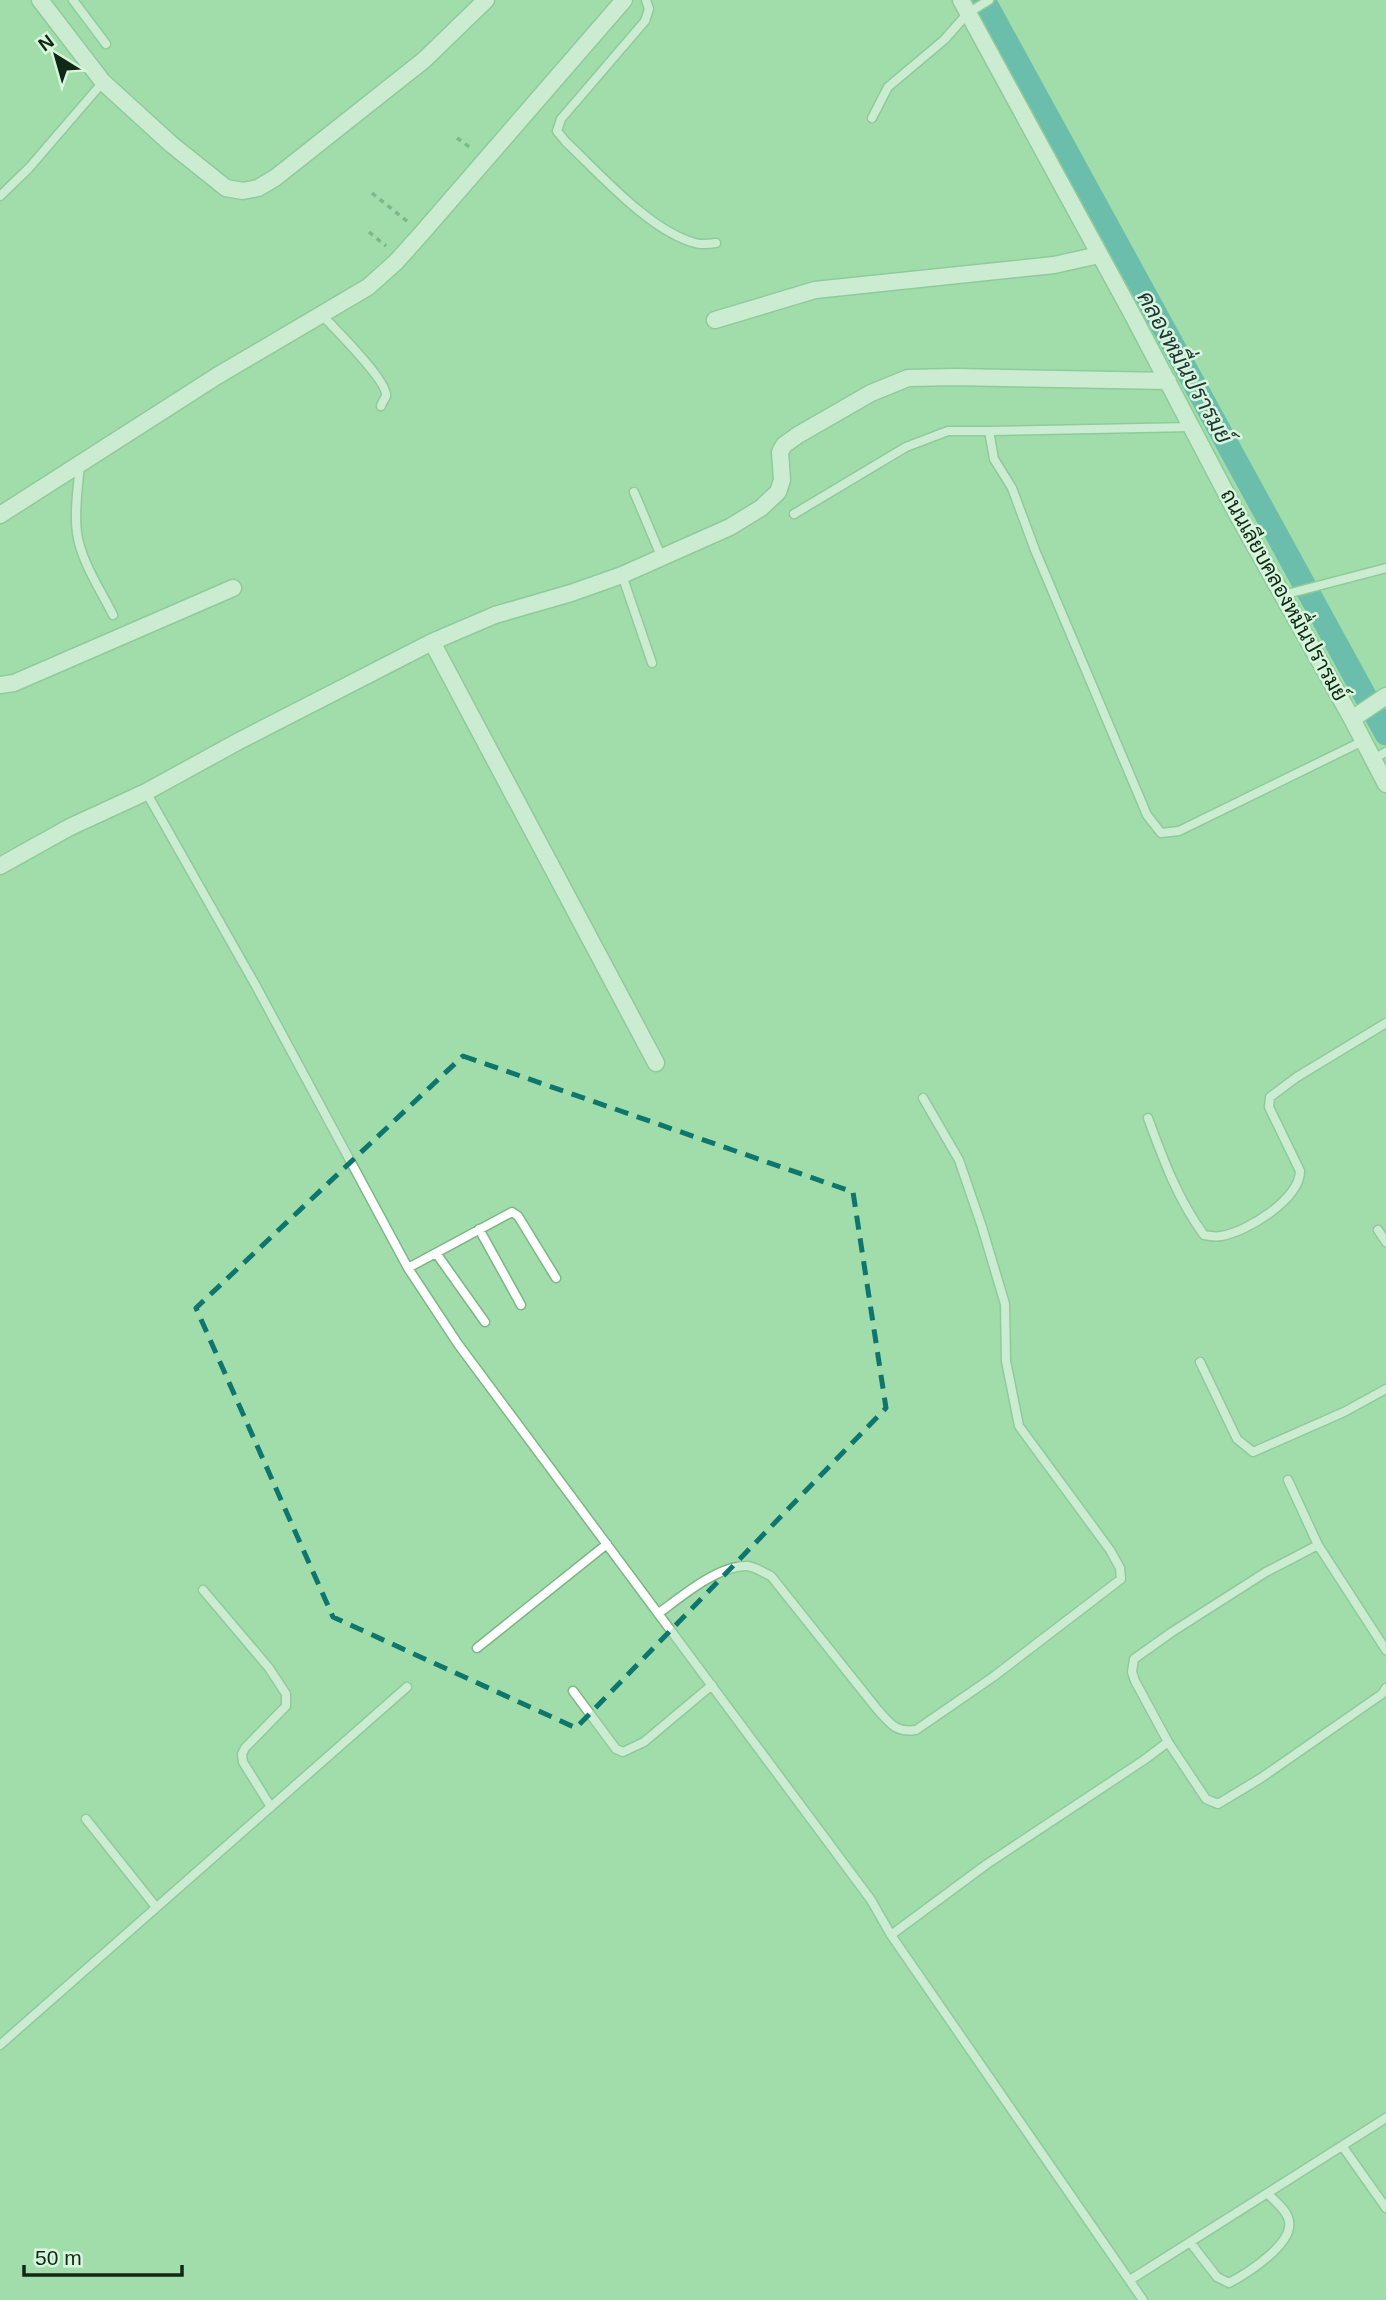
<svg xmlns="http://www.w3.org/2000/svg" width="1386" height="2300" font-family="Arial,Sarabun,sans-serif">
  <style>
    .lines { fill: none; stroke-linecap: round; stroke-linejoin: round }
    .canal { stroke: #2c9aaa; stroke-width: 23 }
    .service-casing { stroke: #7bb685; stroke-width: 11 }
    .minor-casing { stroke: #7bb685; stroke-width: 19 }
    .path { stroke: #5b8562; stroke-width: 3.5; stroke-dasharray: 5 5; stroke-linecap: butt }
    .service { stroke: #fff; stroke-width: 8 }
    .minor { stroke: #fff; stroke-width: 16 }
    .marked { fill: none; stroke: #0f766e; stroke-width: 5; stroke-dasharray: 14 9; stroke-linejoin: round }
    .labels { text-anchor: middle; stroke-width: 5; stroke-linejoin: round; paint-order: stroke }
    .street-label { font-size: 21px; fill: #102815; stroke: #d8f6dc }
    .water-label { font-size: 23px; font-style: italic; fill: #1f363a; stroke: #d8f6dc }
  </style>
  <rect width="100%" height="100%" fill="#a1ddab"/>
  <g class="lines">
    <path class="canal" d="M 984,0 L 1386,734"/>
    <defs>
      <path id="service" d="M 73,0 L 106,44
        M 646,0 L 649,9 L 645,21 L 561,119 L 557,131 L 566,142 C 600,174 650,231 695,243 C 701,245 709,244 716,243
        M 872,118 L 888,87 L 944,40 L 968,13 L 989,0
        M 0,196 L 29,168 L 103,82
        M 322,315 C 334,328 388,381 386,396 C 386,396 381,405 381,406
        M 1192,427 L 989,431 L 994,459 L 1012,488 L 1035,550 L 1147,815 L 1161,833 L 1179,831 L 1363,741
        M 80,465 C 78,487 74,511 77,533 C 81,561 100,589 113,615
        M 634,492 L 661,556
        M 794,514 L 906,447 L 948,431 L 989,431
        M 622,575 L 652,663
        M 1283,595 L 1386,568
        M 1373,759 L 1386,752
        M 146,792 L 256,986 L 408,1268 L 458,1344 L 871,1900 L 891,1935 L 1143,2300
        M 1148,1118 C 1163,1159 1178,1200 1204,1235 C 1209,1236 1216,1237 1221,1236 C 1247,1232 1300,1199 1300,1171 L 1269,1107 L 1270,1097 L 1297,1077 L 1386,1023
        M 479,1229 L 521,1305
        M 1378,1230 L 1386,1242
        M 436,1253 L 485,1322
        M 408,1268 L 512,1212 L 518,1216 L 556,1278
        M 1200,1362 L 1237,1439 L 1253,1452 L 1344,1412 L 1386,1389
        M 1288,1480 L 1318,1545 L 1386,1650
        M 203,1590 L 269,1668 L 286,1694 L 286,1706 L 245,1748 L 242,1754 L 243,1762 L 271,1807
        M 659,1613 C 682,1596 716,1567 745,1566 C 753,1565 764,1573 771,1576 L 877,1709 C 890,1723 895,1733 916,1730 L 993,1677 L 1121,1579 L 1120,1568 L 1110,1550 L 1019,1426 L 1006,1361 L 1005,1304 L 982,1227 L 959,1160 L 923,1098
        M 477,1648 L 607,1544
        M 573,1691 L 616,1749 L 623,1752 L 644,1742 L 712,1685
        M 1168,1742 L 1135,1681 L 1132,1672 L 1134,1659 L 1172,1632 L 1266,1572 L 1318,1545
        M 86,1819 L 156,1907
        M 891,1935 L 987,1864 L 1144,1760 L 1168,1742 L 1206,1799 L 1218,1804 L 1261,1778 L 1382,1694 L 1386,1688
        M 0,2045 L 407,1687
        M 1343,2147 L 1386,2208
        M 1190,2242 L 1217,2277 L 1229,2283 C 1246,2274 1294,2244 1289,2221 C 1287,2210 1275,2201 1268,2194
        M 1130,2280 L 1386,2118"/>
      <path id="minor" d="M 40,0 L 103,82 L 171,144 L 226,188 L 243,191 L 258,188 L 275,178 L 424,60 L 486,0
        M 961,0 L 1131,312 L 1237,514 L 1352,719 L 1386,784
        M 715,320 L 815,290 L 1054,265 L 1099,255
        M 0,515 L 217,376 L 368,287 L 396,262 L 422,233 L 624,0
        M 432,642 L 656,1063
        M 0,685 L 14,683 L 233,588
        M 1352,719 L 1386,696
        M 0,866 L 70,827 L 146,792 L 239,741 L 432,642 L 495,615 L 571,593 L 622,575 L 730,527 L 761,508 L 778,492 L 782,480 L 780,452 L 784,445 L 798,435 L 871,393 L 908,378 L 955,377 L 1168,381"/>
    </defs>
    <use href="#service" class="service-casing"/>
    <use href="#minor" class="minor-casing"/>
    <path class="path" d="M 457,138 L 472,149
      M 372,193 L 408,222
      M 369,232 L 386,246"/>
    <use href="#service" class="service"/>
    <use href="#minor" class="minor"/>
  </g>
  <path d="M0 0H1386V2300H0ZM 463,1056 L 853,1192 L 886,1408 L 576,1728 L 333,1617 L 196,1308 Z" fill="#a1ddab" fill-opacity=".55" fill-rule="evenodd"/>
  <path class="marked" d="M 463,1056 L 853,1192 L 886,1408 L 576,1728 L 333,1617 L 196,1308 Z"/>
  <g class="labels">
    <g class="street-label">
      <text transform="translate(1284 595) rotate(61)" y="7">ถนนเลียบคลองหมื่นปรารมย์</text>
    </g>
    <g class="water-label">
      <text transform="translate(1185 367) rotate(61)" y="8">คลองหมื่นปรารมย์</text>
    </g>
  </g>
  <g transform="translate(56 56) rotate(323)" stroke="#d8f6dc" stroke-width="5" paint-order="stroke">
  <path d="M0-5L12 26L0 18L-12 26Z" fill="#102815"/>
  <text y="-10" font-size="19" font-weight="bold" text-anchor="middle" fill="#102815">N</text>
  </g>
  <path d="M24 2265v10h158v-10" fill="none" stroke="#102815" stroke-width="3.5"/>
  <text x="35" y="2265" font-size="21" fill="#102815" stroke="#d8f6dc" stroke-width="5" paint-order="stroke">50 m</text>
</svg>
